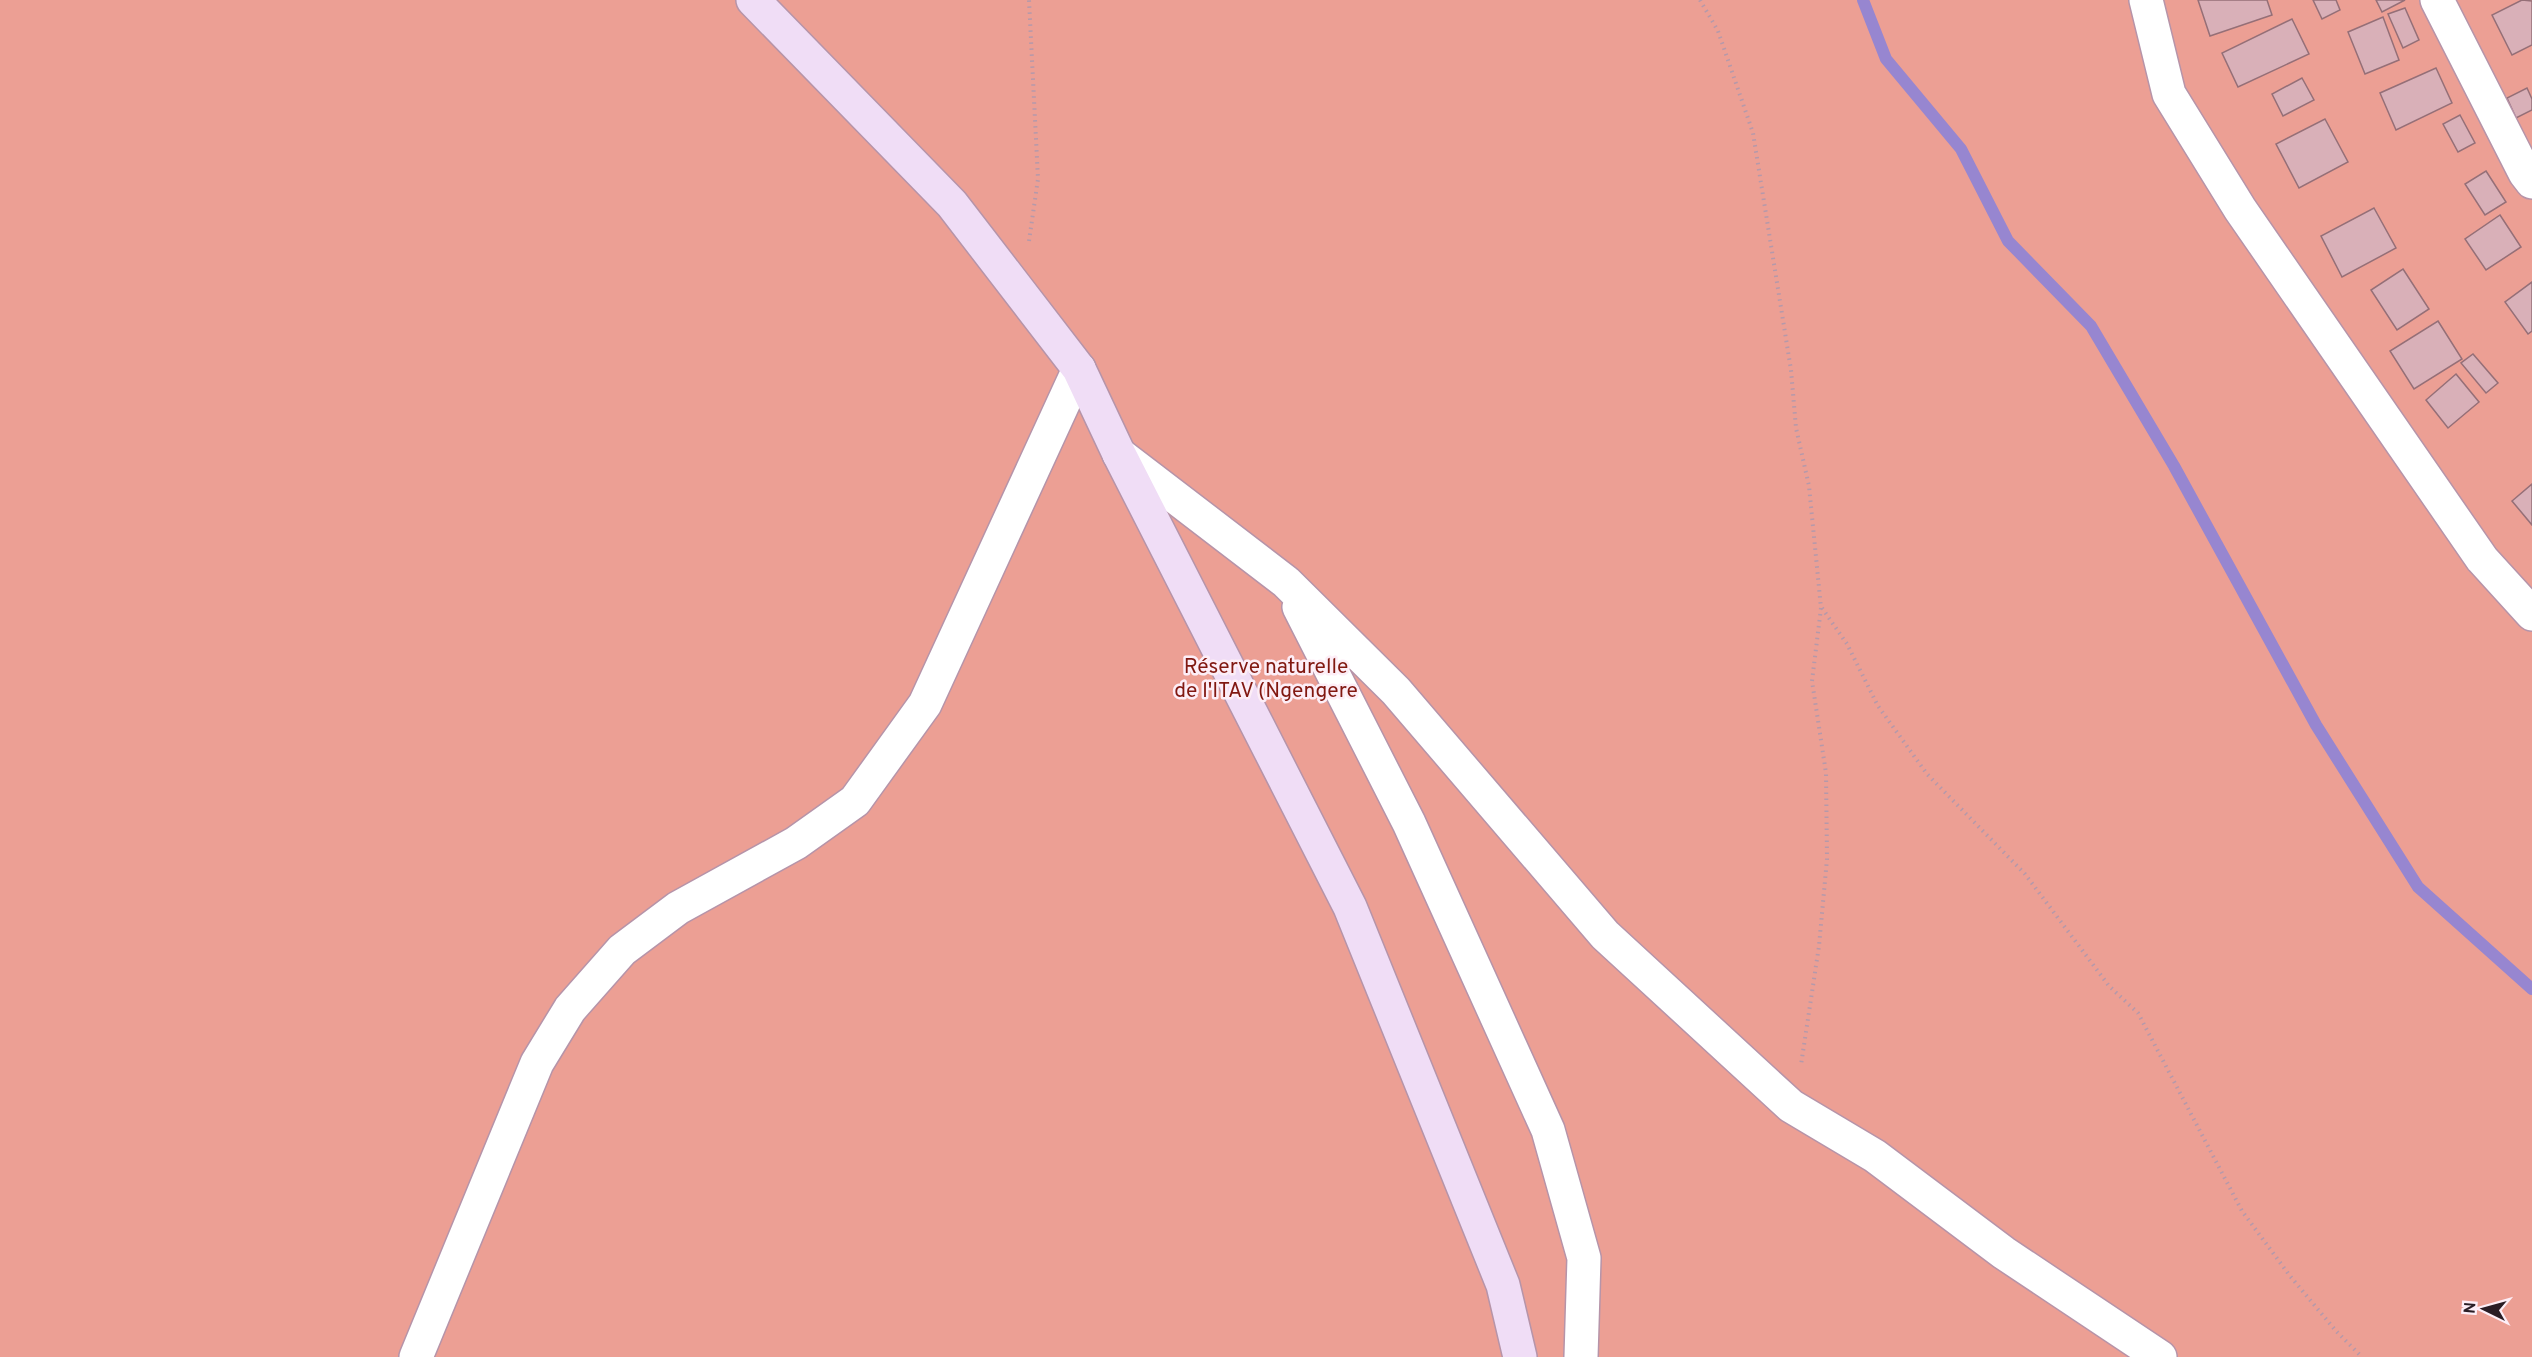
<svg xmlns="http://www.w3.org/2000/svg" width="2532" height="1357" font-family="Overpass,sans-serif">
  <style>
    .green { fill: #ec9f94 }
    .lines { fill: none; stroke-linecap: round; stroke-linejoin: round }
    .stream { stroke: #9786d0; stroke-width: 12 }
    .building { fill: #d9b0b8; stroke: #956f77; stroke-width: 1.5 }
    .street-casing { stroke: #b694a9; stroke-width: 36 }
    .secondary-casing { stroke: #b694a9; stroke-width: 36 }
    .path { stroke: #b599aa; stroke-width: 4; stroke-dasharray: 1.5 4.5; stroke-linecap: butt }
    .street { stroke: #fff; stroke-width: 33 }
    .secondary { stroke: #f0ddf6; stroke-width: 33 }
    .labels { text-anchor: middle; stroke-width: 5; stroke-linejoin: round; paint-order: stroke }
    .park-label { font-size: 21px; fill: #811811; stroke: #fdeef7 }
  </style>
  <rect width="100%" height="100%" fill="#fed9ef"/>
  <path class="green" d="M 0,0 L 2532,0 L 2532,1357 L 0,1357 Z"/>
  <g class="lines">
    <path class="stream" d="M 1863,0 L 1886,59 L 1961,149 L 2008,241 L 2091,326 L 2174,466 L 2316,725 L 2418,887 L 2532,989"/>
  </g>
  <path class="building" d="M 2198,0 L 2267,0 L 2272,15 L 2210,36 Z
    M 2313,0 L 2336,0 L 2340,10 L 2322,19 Z
    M 2376,0 L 2405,0 L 2382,12 Z
    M 2522,0 L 2532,1 L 2532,45 L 2512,55 L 2492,15 Z
    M 2405,8 L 2419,40 L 2403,48 L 2388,14 Z
    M 2383,17 L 2399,60 L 2365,74 L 2348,32 Z
    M 2292,19 L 2309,54 L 2238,87 L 2222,53 Z
    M 2436,68 L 2452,103 L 2396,130 L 2380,93 Z
    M 2302,78 L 2314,100 L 2283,116 L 2272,94 Z
    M 2527,88 L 2532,99 L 2532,110 L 2516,118 L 2507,98 Z
    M 2460,115 L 2475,143 L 2458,152 L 2443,124 Z
    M 2325,119 L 2348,162 L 2299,188 L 2276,144 Z
    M 2486,171 L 2506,202 L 2485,215 L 2465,184 Z
    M 2374,208 L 2396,248 L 2342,277 L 2321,236 Z
    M 2500,215 L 2521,247 L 2486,270 L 2465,239 Z
    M 2403,269 L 2429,309 L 2397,330 L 2371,290 Z
    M 2532,282 L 2532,331 L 2528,334 L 2505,302 Z
    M 2438,321 L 2462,359 L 2414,389 L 2390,351 Z
    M 2473,354 L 2498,383 L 2486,393 L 2461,363 Z
    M 2456,374 L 2479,402 L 2448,428 L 2426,400 Z
    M 2532,484 L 2532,525 L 2512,501 Z"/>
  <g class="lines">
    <defs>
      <path id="street" d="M 2146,0 L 2169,94 L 2240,209 L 2482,559 L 2532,614
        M 2437,0 L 2525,173 L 2532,182
        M 1119,454 L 1286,582 L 1396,691 L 1605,935 L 1791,1106 L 1875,1156 L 2004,1253 L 2160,1357
        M 1299,607 L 1409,823 L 1548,1130 L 1584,1258 L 1581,1357
        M 416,1357 L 537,1063 L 570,1009 L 622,950 L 678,908 L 796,843 L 855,801 L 925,704 L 1079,369"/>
      <path id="secondary" d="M 753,0 L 952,204 L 1079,369 L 1119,454 L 1350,907 L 1503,1285 L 1520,1357"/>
    </defs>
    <use href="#street" class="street-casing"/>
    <use href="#secondary" class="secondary-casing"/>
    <path class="path" d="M 1700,0 L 1718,31 L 1753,133 L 1791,370 L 1796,428 L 1809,486 L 1821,608 L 1812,681 L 1826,773 L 1827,859 L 1819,946 L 1801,1065
      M 1029,241 L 1038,179 L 1029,0
      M 1822,608 L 1847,644 L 1878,706 L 1927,774 L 2025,874 L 2109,986 L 2138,1013 L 2242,1211 L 2290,1276 L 2336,1331 L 2362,1357"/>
    <use href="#street" class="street"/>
    <use href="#secondary" class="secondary"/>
  </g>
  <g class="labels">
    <g class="park-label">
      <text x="1266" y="673">Réserve naturelle<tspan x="1266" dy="24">de l'ITAV (Ngengere</tspan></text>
    </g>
  </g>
  <g transform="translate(2484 1309) rotate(275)" stroke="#fdeef7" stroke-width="4.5" paint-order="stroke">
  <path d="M0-4.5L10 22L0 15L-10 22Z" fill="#2a1d25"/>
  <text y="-9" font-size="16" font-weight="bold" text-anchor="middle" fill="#2a1d25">N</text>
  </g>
</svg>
